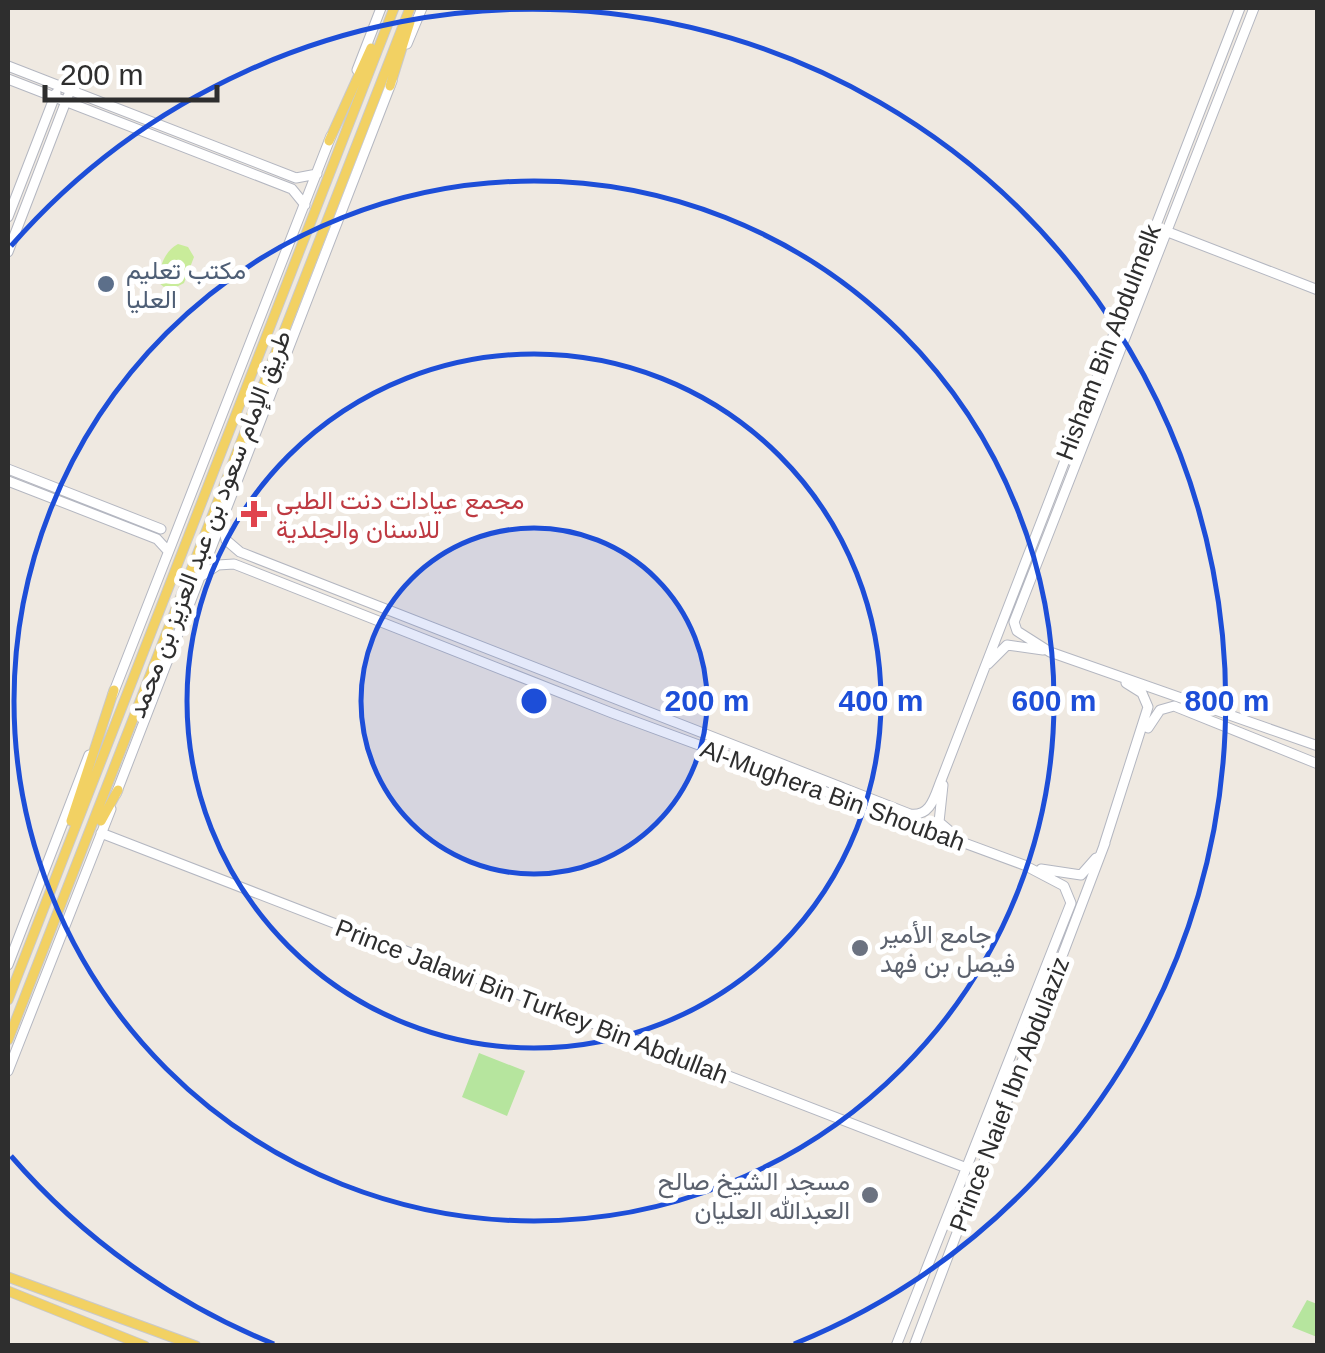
<svg xmlns="http://www.w3.org/2000/svg" width="1325" height="1353" font-family="Helvetica,Vazirmatn,sans-serif">
  <style>
    .green { fill: #b6e59e }
    .pitch { fill: #c9ec9a }
    .lines { fill: none; stroke-linecap: round; stroke-linejoin: round }
    .secondary-casing { stroke: #b4b7c1; stroke-width: 11 }
    .primary-casing { stroke: #c9c9c9; stroke-width: 11 }
    .secondary { stroke: #fff; stroke-width: 9 }
    .primary { stroke: #f2d163; stroke-width: 9 }
    .ring { fill: none; stroke: #1d4ed8; stroke-width: 5 }
    .service-dot { fill: #5c6f8a; stroke: #fff; stroke-width: 4 }
    .health-dot { fill: #e0444e; stroke: #fff; stroke-width: 4 }
    .worship-dot { fill: #6b7280; stroke: #fff; stroke-width: 4 }
    .labels { text-anchor: middle; stroke-width: 10; stroke-linejoin: round; paint-order: stroke }
    .service-label { font-size: 25px; fill: #4e5e75; stroke: #fff; text-anchor: start }
    .street-label { font-size: 25px; fill: #2e2e2e; stroke: #fff }
    .health-label { font-size: 25px; fill: #be3a42; stroke: #fff; text-anchor: start }
    .worship-label { font-size: 25px; fill: #5b616d; stroke: #fff; text-anchor: start }
    .centre { fill: #1d4ed8; stroke: #fff; stroke-width: 5 }
    .ring-label { font-size: 30px; text-anchor: middle; font-weight: bold; fill: #1d4ed8; stroke: #fff; stroke-width: 10; stroke-linejoin: round; paint-order: stroke }
  </style>
  <rect width="100%" height="100%" fill="#efe9e1"/>
  <path class="green" d="M 479,1053 L 525,1071 L 507,1116 L 462,1097 Z
    M 1307,1300 L 1317,1304 L 1317,1337 L 1292,1327 Z"/>
  <path class="pitch" d="M 178,244 L 188,247 L 194,257 L 184,283 L 169,291 L 159,283 C 158,269 165,250 178,244 Z"/>
  <g class="lines">
    <defs>
      <path id="secondary" d="M 1254,8 L 1014,622 L 1017,631 L 1050,652 L 1318,746
        M 407,44 L 422,8
        M 8,66 L 296,178 L 317,174
        M 357,70 L 381,8
        M 8,79 L 292,189 L 305,205
        M 8,217 L 56,93
        M 1168,232 L 1318,290
        M 8,252 L 68,96
        M 8,469 L 161,529
        M 8,481 L 157,539 L 168,551
        M 222,520 L 226,540 L 240,552 L 910,814 C 932,817 935,794 942,778 L 1240,8
        M 200,577 L 218,565 L 234,564 L 612,713 L 1024,865 L 1064,886 L 1071,903 L 896,1346
        M 988,664 L 1007,645 L 1043,650
        M 113,694 L 331,136
        M 1148,728 L 1160,710 L 1174,706 L 1318,764
        M 943,785 L 939,822 L 959,839
        M 116,794 L 392,81
        M 101,833 L 964,1167
        M 1104,845 L 1148,707 L 1142,693 L 1126,683
        M 1041,869 L 1081,875 L 1096,858
        M 8,965 L 89,755
        M 8,1071 L 111,809
        M 914,1346 L 1105,843"/>
      <path id="primary" d="M 390,86 L 410,22
        M 329,141 L 371,48
        M 71,821 L 114,690
        M 101,821 L 118,790
        M 8,1000 L 394,8
        M 8,1040 L 410,8
        M 8,1277 L 196,1346
        M 8,1291 L 145,1346"/>
    </defs>
    <use href="#secondary" class="secondary-casing"/>
    <use href="#primary" class="primary-casing"/>
    <use href="#secondary" class="secondary"/>
    <use href="#primary" class="primary"/>
  </g>
  <circle cx="534" cy="701" r="173" fill="#1d4ed8" fill-opacity=".12"/>
  <g class="ring">
    <circle cx="534" cy="701" r="173"/>
    <circle cx="534" cy="701" r="347"/>
    <circle cx="534" cy="701" r="520"/>
    <path d="M274 1344A693 693 0 0 1 11 1156M11 246A693 693 0 1 1 794 1344"/>
  </g>
  <circle class="service-dot" cx="106" cy="284" r="10"/>
  <path class="health-dot" d="M249 499h10v10h10v10h-10v10h-10v-10h-10v-10h10z"/>
  <g class="worship-dot">
    <circle cx="860" cy="948" r="10"/>
    <circle cx="870" cy="1195" r="10"/>
  </g>
  <g class="labels">
    <g class="service-label">
      <text x="126" y="279">مكتب تعليم<tspan x="126" dy="29">العليا</tspan></text>
    </g>
    <g class="street-label">
      <text transform="translate(1108 342) rotate(-69)" y="9">Hisham Bin Abdulmelk</text>
      <text transform="translate(209 524) rotate(-69)" y="9">طريق الإمام سعود بن عبد العزيز بن محمد</text>
      <text transform="translate(833 795) rotate(20)" y="9">Al-Mughera Bin Shoubah</text>
      <text transform="translate(532 1001) rotate(21)" y="9">Prince Jalawi Bin Turkey Bin Abdullah</text>
      <text transform="translate(1009 1094) rotate(-69)" y="9">Prince Naief Ibn Abdulaziz</text>
    </g>
    <g class="health-label">
      <text x="276" y="509">مجمع عيادات دنت الطبي<tspan x="276" dy="29">للاسنان والجلدية</tspan></text>
    </g>
    <g class="worship-label">
      <text x="880" y="943">جامع الأمير<tspan x="880" dy="29">فيصل بن فهد</tspan></text>
      <text x="850" y="1190" text-anchor="end">مسجد الشيخ صالح<tspan x="850" dy="29">العبدالله العليان</tspan></text>
    </g>
  </g>
  <circle cx="534" cy="701" r="15" class="centre"/>
  <g class="ring-label">
    <text x="707" y="711">200 m</text>
    <text x="881" y="711">400 m</text>
    <text x="1054" y="711">600 m</text>
    <text x="1227" y="711">800 m</text>
  </g>
  <rect width="1325" height="1353" fill="none" stroke="#2e2e2e" stroke-width="20"/>
  <path d="M45 85v15h172v-15" fill="none" stroke="#2e2e2e" stroke-width="5"/>
  <text x="60" y="85" font-size="30" fill="#2e2e2e" stroke="#ffffff" stroke-width="8" paint-order="stroke">200 m</text>
</svg>
